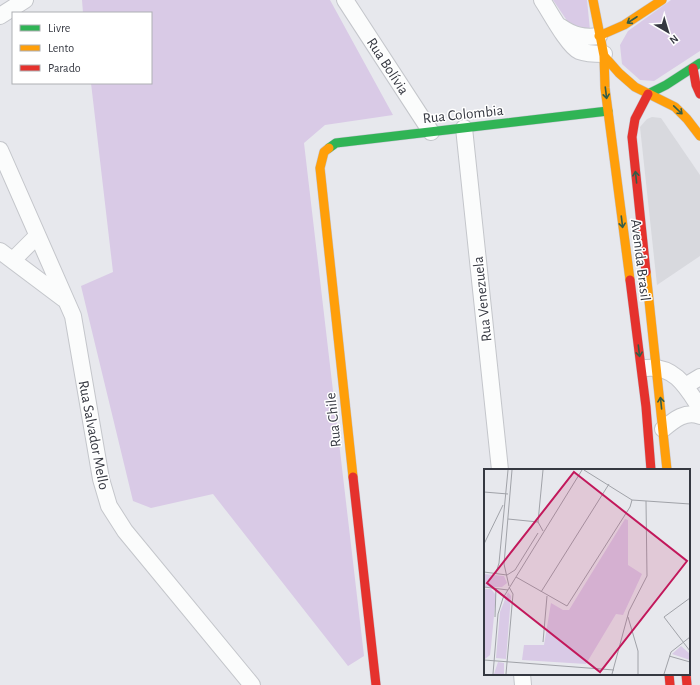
<svg xmlns="http://www.w3.org/2000/svg" width="700" height="685" font-family="'Alegreya Sans',sans-serif">
  <style>
    .green { fill: #d9cae6 }
    .parking { fill: #d8d9de }
    .lines { fill: none; stroke-linecap: round; stroke-linejoin: round }
    .street-casing { stroke: #c4c6cb; stroke-width: 18 }
    .fast-casing { stroke: #c5c6d1; stroke-width: 10 }
    .slow-casing { stroke: #c5c6d1; stroke-width: 10 }
    .jam-casing { stroke: #c5c6d1; stroke-width: 10 }
    .street { stroke: #fbfcfc; stroke-width: 16 }
    .fast { stroke: #30b455; stroke-width: 9 }
    .slow { stroke: #ff9f0a; stroke-width: 9 }
    .jam { stroke: #e5322d; stroke-width: 9 }
    .oneway { stroke: #345d47 }
    .labels { text-anchor: middle; stroke-width: 3; stroke-linejoin: round; paint-order: stroke }
    .street-label { font-size: 15px; fill: #353841; stroke: #fff }
    .inset-road { fill: none; stroke: #a0a2a8; stroke-width: 1 }
    .view { fill: #c2185b; fill-opacity: 0.15; stroke: #c2185b; stroke-width: 2 }
    .inset-edge { fill: none; stroke: #353841; stroke-width: 2 }
  </style>
  <rect width="100%" height="100%" fill="#e7e8ed"/>
  <path class="green" d="M 82,0 L 330,0 L 393,115 L 325,125 L 304,143 L 364,656 L 348,666 L 213,494 L 151,508 L 133,501 L 81,286 L 113,272 L 91,83 L 151,83 L 151,13 L 83,13 Z
    M 553,0 L 587,0 L 590,30 L 570,25 Z
    M 671,0 L 700,0 L 700,51 L 654,81 L 640,80 L 622,64 L 620,45 L 628,31 Z"/>
  <path class="parking" d="M 652,117 L 661,118 L 700,175 L 700,256 L 657,285 L 640,127 L 647,119 Z"/>
  <g class="lines">
    <defs>
      <path id="street" d="M 345,0 L 431,132
        M 542,0 C 550,12 568,46 579,51 C 587,54 596,54 604,54
        M 0,16 L 25,0
        M 561,27 C 574,36 584,38 599,36
        M 464,128 L 500,470
        M 0,150 L 73,316 L 101,479 L 109,506 L 125,531 L 252,685
        M 0,251 L 64,299
        M 13,260 L 37,236
        M 646,368 C 675,365 687,388 700,408
        M 685,386 L 700,377
        M 663,429 C 674,420 686,410 700,416
        M 522,674 L 523,685"/>
      <path id="fast" d="M 648,94 L 666,85 L 700,63
        M 329,148 L 336,143 L 608,111"/>
      <path id="slow" d="M 593,0 L 604,56 L 605,88 L 630,280
        M 599,36 L 624,25 L 662,0
        M 604,56 L 619,73 L 635,87 L 675,107 L 687,119 L 700,136
        M 329,148 L 324,152 L 320,168 L 353,477
        M 646,272 L 667,470"/>
      <path id="jam" d="M 693,68 L 696,85 L 700,94
        M 646,272 L 632,137 L 635,119 L 648,94
        M 630,280 L 646,407 L 651,470
        M 353,477 L 376,685
        M 669,674 L 670,685
        M 686,674 L 687,685"/>
    </defs>
    <use href="#street" class="street-casing"/>
    <use href="#fast" class="fast-casing"/>
    <use href="#slow" class="slow-casing"/>
    <use href="#jam" class="jam-casing"/>
    <use href="#street" class="street"/>
    <use href="#fast" class="fast"/>
    <use href="#slow" class="slow"/>
    <use href="#jam" class="jam"/>
  </g>
  <defs><path id="oneway-shaft" d="M-6 0H5M1.5-3L5.5 0L1.5 3" fill="none" stroke-width="1.6" stroke-linecap="round" stroke-linejoin="round"/></defs>
  <g class="oneway">
    <use href="#oneway-shaft" transform="translate(632 20) rotate(147)"/>
    <use href="#oneway-shaft" transform="translate(606 93) rotate(83)"/>
    <use href="#oneway-shaft" transform="translate(678 110) rotate(44)"/>
    <use href="#oneway-shaft" transform="translate(636 177) rotate(-96)"/>
    <use href="#oneway-shaft" transform="translate(622 222) rotate(83)"/>
    <use href="#oneway-shaft" transform="translate(639 351) rotate(83)"/>
    <use href="#oneway-shaft" transform="translate(661 403) rotate(-96)"/>
  </g>
  <g class="labels">
    <g class="street-label">
      <text transform="translate(388 66) rotate(57)" y="5">Rua Bolívia</text>
      <text transform="translate(463 114) rotate(-6)" y="5">Rua Colombia</text>
      <text transform="translate(641 260) rotate(83)" y="5">Avenida Brasil</text>
      <text transform="translate(482 299) rotate(-96)" y="5">Rua Venezuela</text>
      <text transform="translate(333 420) rotate(-96)" y="5">Rua Chile</text>
      <text transform="translate(94 435) rotate(79)" y="5">Rua Salvador Mello</text>
    </g>
  </g>
  <g transform="translate(484 469)">
    <rect width="206" height="206" fill="#e7e8ed"/>
    <path d="M 141,50 L 144,51 L 144,96 L 158,105 L 139,146 L 132,145 L 102,195 L 38,191 L 40,176 L 60,176 L 67,134 L 79,141 L 85,141 ZM 0,105 L 20,107 L 23,114 L 18,118 L 0,118 ZM 0,120 L 7,120 L 12,126 L 7,178 L 6,186 L 1,190 ZM 24,123 L 27,127 L 22,190 L 12,189 L 16,143 ZM 197,177 L 206,185 L 206,191 L 188,185 ZM 14,193 L 20,194 L 20,205 L 10,205 Z" fill="#d9cae6"/>
    <path class="inset-road" d="M 59,1 L 54,53 L 59,62M 100,1 L 148,31 L 206,35M 0,23 L 24,25M 24,50 L 54,53M 0,75 L 19,36M 0,103 L 23,106M 12,104 L 15,94 L 24,1M 23,106 L 31,101 L 54,64M 32,108 L 83,137 L 146,38 L 148,31M 25,117 L 20,95 L 28,1M 0,118 L 24,121M 57,123 L 125,15M 206,129 L 180,148 L 206,182M 11,148 L 12,119M 144,148 L 154,182 L 154,205M 59,173 L 63,127M 185,187 L 206,193M 0,191 L 130,201M 9,205 L 14,145 L 19,129 L 98,1M 22,205 L 29,125 L 25,118M 128,205 L 145,142 L 163,107 L 162,32M 180,205 L 187,183 L 206,168"/>
    <path class="view" d="M 90,3 L 203,92 L 116,203 L 3,114 Z"/>
    <rect width="206" height="206" class="inset-edge"/>
  </g>
  <rect x="12" y="12" width="140" height="72" fill="#ffffff" stroke="#aeafb3"/>
  <rect x="20" y="25" width="20" height="6" fill="#30b455" stroke="#aeafb3"/>
  <text x="48" y="32" font-size="12" fill="#353841">Livre</text>
  <rect x="20" y="45" width="20" height="6" fill="#ff9f0a" stroke="#aeafb3"/>
  <text x="48" y="52" font-size="12" fill="#353841">Lento</text>
  <rect x="20" y="65" width="20" height="6" fill="#e5322d" stroke="#aeafb3"/>
  <text x="48" y="72" font-size="12" fill="#353841">Parado</text>
  <g transform="translate(668 32) rotate(142)" stroke="#ffffff" stroke-width="3" paint-order="stroke">
  <path d="M0-3L7 15L0 10L-7 15Z" fill="#353841"/>
  <text y="-6" font-size="11" font-weight="bold" text-anchor="middle" fill="#353841">N</text>
  </g>
</svg>
